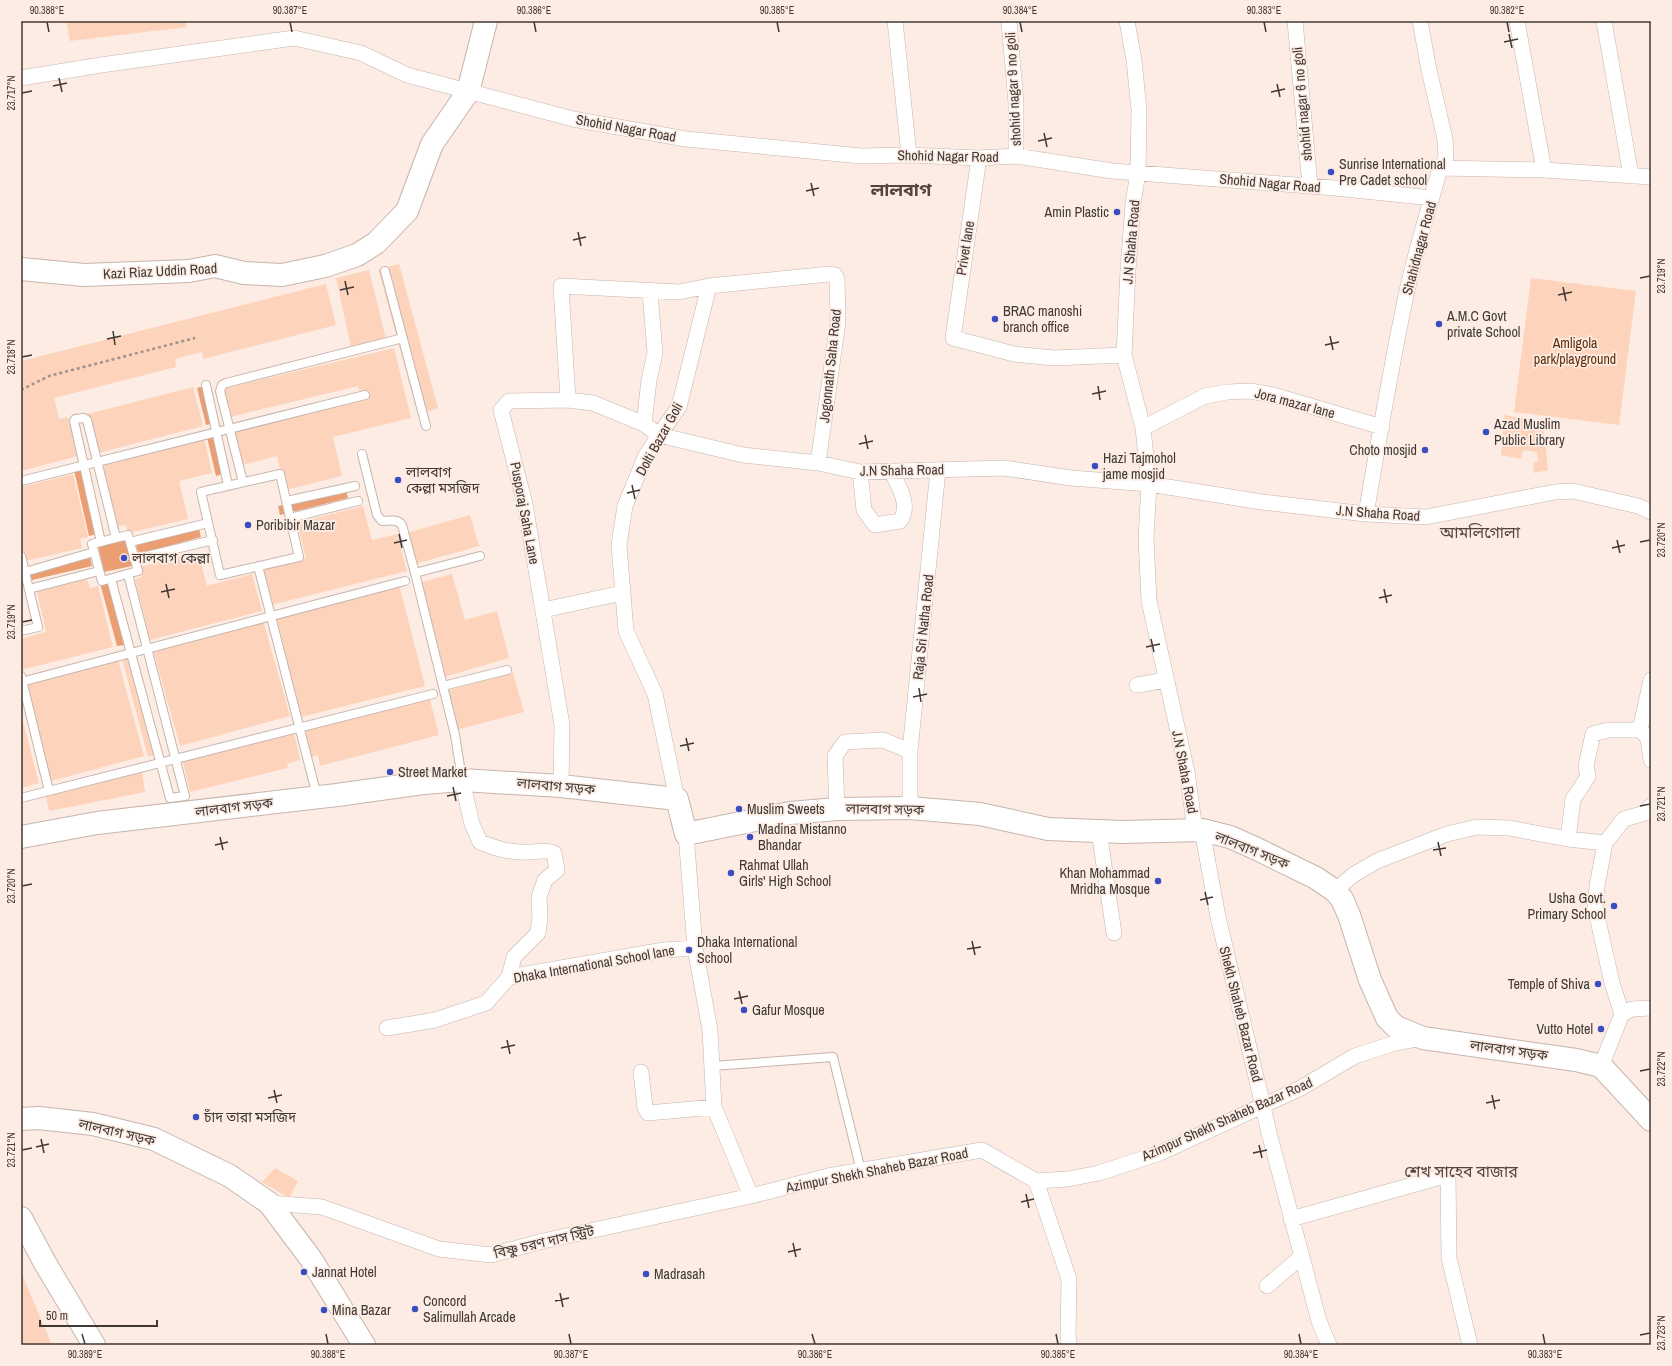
<svg xmlns="http://www.w3.org/2000/svg" width="1672" height="1366" font-family="'Archivo Narrow','Noto Sans Bengali',sans-serif">
  <style>
    .green { fill: #fdd3bc }
    .water { fill: #eb9e71 }
    .lines { fill: none; stroke-linecap: round; stroke-linejoin: round }
    .lane-casing { stroke: #c6b5ac; stroke-width: 10 }
    .street-casing { stroke: #c6b5ac; stroke-width: 16 }
    .secondary-casing { stroke: #c6b5ac; stroke-width: 24 }
    .path { stroke: #9e928c; stroke-width: 2.5; stroke-dasharray: 3 3; stroke-linecap: butt }
    .lane { stroke: #fff; stroke-width: 8 }
    .street { stroke: #fff; stroke-width: 15 }
    .secondary { stroke: #fff; stroke-width: 22 }
    .ticks { fill: none; stroke: #3f3835; stroke-width: 1.5 }
    .poi-dot { fill: #3a4dc0; stroke: #fdece3; stroke-width: 1.5 }
    .labels { text-anchor: middle; stroke-width: 3.5; stroke-linejoin: round; paint-order: stroke }
    .street-label { font-size: 14px; fill: #3f3835; stroke: #fdece3 }
    .poi-label { font-size: 14px; fill: #3f3835; stroke: #fdece3; text-anchor: start }
    .park-label { font-size: 14px; fill: #5f2e0c; stroke: #fdece3 }
    .quarter-label { font-size: 16px; fill: #52453d; stroke: #fdece3 }
    .district-label { font-size: 18px; font-weight: bold; fill: #52453d; stroke: #fdece3 }
    .neatline { fill: none; stroke: #3f3835; stroke-width: 1.5 }
    .ticks-label { font-size: 10px; text-anchor: middle; fill: #3f3835 }
  </style>
  <rect width="100%" height="100%" fill="#fdece3"/>
  <path class="green" d="M 66,21 L 185,21 L 187,27 L 70,41 Z
    M 399,264 L 438,408 L 418,415 L 378,269 Z
    M 369,270 L 386,339 L 351,347 L 336,278 Z
    M 1531,278 L 1636,291 L 1619,425 L 1514,412 Z
    M 326,284 L 336,325 L 203,359 L 202,352 L 175,359 L 176,367 L 54,398 L 59,419 L 68,417 L 78,456 L 21,471 L 21,361 Z
    M 394,348 L 411,418 L 333,437 L 342,476 L 285,490 L 277,456 L 242,465 L 233,430 L 362,399 L 358,386 L 230,417 L 223,389 Z
    M 193,387 L 203,426 L 98,453 L 88,414 Z
    M 1504,415 L 1543,421 L 1548,470 L 1534,473 L 1533,463 L 1538,461 L 1537,452 L 1523,450 L 1521,459 L 1501,455 Z
    M 204,437 L 212,473 L 179,481 L 188,519 L 128,533 L 126,525 L 117,527 L 102,462 Z
    M 73,474 L 88,537 L 80,539 L 82,548 L 25,561 L 21,543 L 21,487 Z
    M 363,506 L 372,540 L 397,534 L 407,571 L 271,605 L 262,569 L 306,558 L 297,523 Z
    M 470,515 L 479,546 L 415,564 L 406,533 Z
    M 198,552 L 207,586 L 252,574 L 262,611 L 150,640 L 135,579 L 142,577 L 140,567 Z
    M 452,574 L 465,620 L 497,611 L 509,658 L 444,677 L 418,583 Z
    M 87,579 L 90,588 L 98,586 L 113,647 L 21,670 L 21,639 L 46,632 L 37,592 Z
    M 399,584 L 425,686 L 301,717 L 276,615 Z
    M 263,620 L 290,716 L 180,746 L 153,650 Z
    M 128,653 L 156,755 L 148,757 L 121,655 Z
    M 118,660 L 144,756 L 51,781 L 27,684 Z
    M 513,673 L 524,712 L 456,730 L 446,691 Z
    M 428,692 L 439,735 L 320,766 L 318,755 L 309,758 L 302,726 Z
    M 21,714 L 39,783 L 21,788 Z
    M 294,732 L 300,760 L 287,764 L 288,768 L 190,792 L 182,758 Z
    M 142,772 L 145,792 L 49,811 L 45,791 Z
    M 275,1168 L 298,1181 L 289,1198 L 262,1182 Z
    M 21,1272 L 52,1345 L 21,1345 Z"/>
  <path class="water" d="M 205,386 L 214,423 L 206,425 L 197,388 Z
    M 214,431 L 223,474 L 216,476 L 206,433 Z
    M 81,468 L 97,534 L 89,536 L 74,470 Z
    M 346,490 L 348,498 L 280,515 L 278,506 Z
    M 199,529 L 201,537 L 139,554 L 136,545 Z
    M 125,539 L 132,566 L 104,572 L 98,545 Z
    M 90,557 L 92,566 L 32,580 L 30,572 Z
    M 108,581 L 125,645 L 117,646 L 100,583 Z"/>
  <g class="lines">
    <defs>
      <path id="lane" d="M 385,271 L 426,426
        M 206,385 L 228,485
        M 362,454 L 377,515 L 382,521 C 388,521 398,518 402,525 L 415,573 L 480,556
        M 280,474 L 299,557 L 220,575 L 201,492 Z
        M 21,481 L 365,395
        M 243,482 L 220,391 L 222,385 L 226,383 L 403,338
        M 287,501 L 355,486
        M 290,518 L 358,501
        M 128,535 L 138,571 L 102,581 L 92,544 Z
        M 101,542 L 74,421 L 75,419 L 84,418 L 87,420 L 116,538
        M 130,542 L 208,523
        M 21,556 L 38,627 L 21,631
        M 134,559 L 213,540
        M 258,566 L 317,796
        M 25,572 L 94,552
        M 415,573 L 455,735 L 462,779
        M 111,579 L 170,798 L 185,796 L 128,574
        M 29,589 L 99,571
        M 21,676 L 49,791
        M 21,682 L 405,581
        M 443,686 L 507,670
        M 21,798 L 433,694
        M 713,1066 L 833,1057 L 861,1171"/>
      <path id="street" d="M 895,21 L 909,155
        M 1009,21 L 1016,103 L 1016,156
        M 1127,21 L 1134,60 L 1139,110 L 1138,172 L 1133,204 L 1128,270 L 1124,355 L 1143,428 L 1149,484 L 1146,538 L 1149,601 L 1187,772 L 1194,823 L 1202,830 L 1218,917 L 1263,1106 L 1269,1133 L 1319,1321 L 1329,1345
        M 1295,21 L 1310,186
        M 1420,21 L 1429,70 L 1445,139 L 1446,158 L 1440,168
        M 1517,21 L 1544,170
        M 1604,21 L 1631,176
        M 21,78 L 101,65 L 294,38 L 361,53 L 407,75 L 573,119 L 686,139 L 861,156 L 909,155 L 979,158 L 1016,156 L 1112,171 L 1335,188 L 1432,198
        M 979,158 L 953,338 L 1014,354 L 1054,358 L 1124,355
        M 709,286 L 830,274 L 835,275 L 837,279 L 838,322 L 818,463
        M 568,400 L 561,286 L 679,292 L 709,286 L 679,407 L 659,435 L 645,457 L 625,506 L 619,545 L 626,631 L 655,694 L 677,799
        M 644,424 L 649,380 L 655,353 L 650,292
        M 1143,428 L 1205,396 L 1227,392 L 1250,391 L 1273,395 L 1382,427
        M 860,472 L 864,510 L 875,525 L 900,521 C 911,506 899,487 892,472
        M 1366,514 C 1379,439 1391,365 1407,291 C 1416,249 1429,209 1440,168 L 1544,170 L 1651,177
        M 543,610 L 622,593
        M 1651,680 L 1640,730 L 1648,738 L 1651,760
        M 1137,685 L 1166,680
        M 462,780 L 472,824 L 480,842 C 497,849 511,853 530,852 C 539,852 545,849 554,853 L 557,870 L 545,880 L 539,897 L 540,917 L 538,933 L 514,957 L 509,977
        M 561,786 L 562,725 L 525,504 L 501,410 L 509,401 L 568,400 L 593,403 L 644,424 L 659,435 L 743,455 L 818,463 L 860,472 L 1004,468 L 1071,478 L 1149,484 L 1262,502 L 1366,514 L 1426,517 L 1555,492 L 1573,491 L 1638,506 L 1651,512
        M 910,808 L 910,751 L 938,470
        M 837,809 L 835,756 L 845,742 L 883,740 L 910,751
        M 1099,831 L 1114,933
        M 686,834 L 695,948 L 710,1030 L 714,1107 L 751,1196
        M 1605,843 L 1568,839 L 1573,799 L 1580,789 L 1588,776 L 1586,766 L 1593,734 L 1608,730 L 1640,730
        M 1335,891 L 1353,875 L 1377,861 L 1447,834 L 1477,827 L 1509,828 L 1568,839
        M 1622,1014 L 1612,983 L 1595,907 L 1597,886 L 1605,843 L 1624,819 L 1645,813 L 1651,806
        M 387,1028 L 435,1020 L 486,1003 L 509,977 L 664,950 L 695,948
        M 1601,1066 L 1622,1014 L 1632,1009 L 1651,1008
        M 641,1072 L 645,1108 L 648,1113 L 714,1107
        M 1036,1181 L 1069,1279 L 1068,1335 L 1069,1345
        M 269,1203 L 322,1207 L 439,1249 L 491,1255 L 543,1241 L 751,1196 L 828,1176 L 982,1150 L 1036,1181 L 1068,1179 L 1099,1173 L 1160,1153 L 1299,1089 L 1355,1056 L 1392,1044 L 1422,1038
        M 1291,1219 L 1448,1175 L 1449,1258 L 1470,1345
        M 1267,1286 L 1301,1257"/>
      <path id="secondary" d="M 21,269 L 84,275 L 189,271 L 215,266 L 244,273 L 282,275 L 325,266 L 357,255 L 376,243 L 407,211 L 432,144 L 468,92 L 486,21
        M 21,837 L 97,823 L 337,795 L 423,783 L 462,780 L 561,786 L 677,799 L 686,834 L 790,813 L 837,809 L 910,808 L 980,814 L 1048,829 L 1122,832 L 1202,830 L 1230,837 L 1257,849 L 1316,878 L 1335,891 L 1342,899 L 1349,915 L 1370,980 L 1387,1018 L 1396,1027 L 1423,1038 L 1576,1060 L 1601,1066 L 1651,1120
        M 21,1119 L 39,1118 L 93,1124 L 154,1139 L 230,1176 L 269,1203 L 311,1259 L 364,1345
        M 21,1218 L 45,1263 L 94,1345"/>
    </defs>
    <use href="#lane" class="lane-casing"/>
    <use href="#street" class="street-casing"/>
    <use href="#secondary" class="secondary-casing"/>
    <path class="path" d="M 21,390 L 49,376 L 195,338"/>
    <use href="#lane" class="lane"/>
    <use href="#street" class="street"/>
    <use href="#secondary" class="secondary"/>
  </g>
  <path class="ticks" d="M 47,22 L 49,32M 290,22 L 292,32M 534,22 L 536,32M 777,22 L 779,32M 1020,22 L 1022,32M 1264,22 L 1266,32M 1507,22 L 1509,32M 1509,34 L 1512,48M 1504,42 L 1518,39M 59,78 L 62,92M 1277,84 L 1280,97M 53,86 L 67,83M 1271,92 L 1285,89M 22,93 L 32,91M 1044,133 L 1047,147M 1038,141 L 1052,138M 811,183 L 814,196M 806,191 L 819,188M 578,232 L 581,246M 573,240 L 586,237M 1640,278 L 1650,276M 345,281 L 348,295M 1563,287 L 1566,301M 340,290 L 354,287M 1558,295 L 1572,292M 113,331 L 115,345M 1330,336 L 1333,350M 107,339 L 121,336M 1325,345 L 1339,342M 22,357 L 32,355M 1098,386 L 1100,400M 1092,394 L 1106,391M 865,435 L 868,449M 859,444 L 873,441M 632,485 L 635,499M 627,493 L 640,490M 399,534 L 402,548M 1617,540 L 1620,553M 1640,542 L 1650,540M 394,543 L 407,540M 1612,548 L 1625,545M 166,584 L 169,598M 1384,589 L 1387,603M 161,592 L 175,589M 1379,598 L 1392,595M 22,622 L 32,620M 1151,639 L 1154,652M 1146,647 L 1160,644M 919,688 L 921,702M 913,697 L 927,694M 686,738 L 689,751M 680,746 L 694,743M 453,787 L 456,801M 447,796 L 461,793M 1640,806 L 1650,804M 220,837 L 223,850M 1438,842 L 1441,856M 215,845 L 228,842M 1433,850 L 1446,848M 22,886 L 32,884M 1205,892 L 1208,905M 1200,900 L 1213,897M 972,941 L 975,955M 967,949 L 981,947M 739,991 L 742,1004M 734,999 L 748,996M 507,1040 L 510,1054M 501,1048 L 515,1045M 1640,1071 L 1650,1069M 274,1090 L 277,1103M 1492,1095 L 1495,1109M 268,1098 L 282,1095M 1486,1103 L 1500,1100M 41,1139 L 44,1153M 1259,1145 L 1262,1158M 36,1147 L 49,1144M 22,1150 L 32,1148M 1253,1153 L 1267,1150M 1026,1194 L 1029,1208M 1021,1202 L 1034,1199M 793,1243 L 796,1257M 788,1252 L 801,1249M 560,1293 L 563,1307M 555,1301 L 569,1298M 82,1334 L 85,1344M 326,1334 L 328,1344M 569,1334 L 571,1344M 812,1334 L 815,1344M 1056,1334 L 1058,1344M 1299,1334 L 1301,1344M 1543,1334 L 1545,1344M 1640,1335 L 1650,1333"/>
  <g class="poi-dot">
    <circle cx="1331" cy="172" r="4"/>
    <circle cx="1117" cy="212" r="4"/>
    <circle cx="995" cy="319" r="4"/>
    <circle cx="1439" cy="324" r="4"/>
    <circle cx="1486" cy="432" r="4"/>
    <circle cx="1425" cy="450" r="4"/>
    <circle cx="1095" cy="466" r="4"/>
    <circle cx="398" cy="480" r="4"/>
    <circle cx="248" cy="525" r="4"/>
    <circle cx="124" cy="558" r="4"/>
    <circle cx="390" cy="772" r="4"/>
    <circle cx="739" cy="809" r="4"/>
    <circle cx="750" cy="837" r="4"/>
    <circle cx="731" cy="873" r="4"/>
    <circle cx="1158" cy="881" r="4"/>
    <circle cx="1614" cy="906" r="4"/>
    <circle cx="689" cy="950" r="4"/>
    <circle cx="1598" cy="984" r="4"/>
    <circle cx="744" cy="1010" r="4"/>
    <circle cx="1601" cy="1029" r="4"/>
    <circle cx="196" cy="1117" r="4"/>
    <circle cx="304" cy="1272" r="4"/>
    <circle cx="646" cy="1274" r="4"/>
    <circle cx="415" cy="1309" r="4"/>
    <circle cx="324" cy="1310" r="4"/>
  </g>
  <g class="labels">
    <g class="street-label">
      <text transform="translate(1013 89) rotate(-93)" y="5">shohid nagar 9 no goli</text>
      <text transform="translate(1302 104) rotate(-95)" y="5">shohid nagar 6 no goli</text>
      <text transform="translate(626 128) rotate(10)" y="5">Shohid Nagar Road</text>
      <text transform="translate(948 156) rotate(1)" y="5">Shohid Nagar Road</text>
      <text transform="translate(1270 183) rotate(5)" y="5">Shohid Nagar Road</text>
      <text transform="translate(1131 242) rotate(-85)" y="5">J.N Shaha Road</text>
      <text transform="translate(965 248) rotate(-81)" y="5">Privet lane</text>
      <text transform="translate(1419 248) rotate(-75)" y="5">Shahidnagar Road</text>
      <text transform="translate(160 271) rotate(-3)" y="5">Kazi Riaz Uddin Road</text>
      <text transform="translate(830 366) rotate(-84)" y="5">Jogonnath Saha Road</text>
      <text transform="translate(1295 403) rotate(15)" y="5">Jora mazar lane</text>
      <text transform="translate(659 439) rotate(-61)" y="5">Dolti Bazar Goli</text>
      <text transform="translate(902 470) rotate(-1)" y="5">J.N Shaha Road</text>
      <text transform="translate(525 513) rotate(79)" y="5">Pusporaj Saha Lane</text>
      <text transform="translate(1378 513) rotate(4)" y="5">J.N Shaha Road</text>
      <text transform="translate(923 627) rotate(-84)" y="5">Raja Sri Natha Road</text>
      <text transform="translate(1185 772) rotate(79)" y="5">J.N Shaha Road</text>
      <text transform="translate(556 786) rotate(5)" y="5">লালবাগ সড়ক</text>
      <text transform="translate(234 807) rotate(-7)" y="5">লালবাগ সড়ক</text>
      <text transform="translate(885 809) rotate(1)" y="5">লালবাগ সড়ক</text>
      <text transform="translate(1252 850) rotate(22)" y="5">লালবাগ সড়ক</text>
      <text transform="translate(594 964) rotate(-10)" y="5">Dhaka International School lane</text>
      <text transform="translate(1241 1014) rotate(76)" y="5">Shekh Shaheb Bazar Road</text>
      <text transform="translate(1509 1050) rotate(8)" y="5">লালবাগ সড়ক</text>
      <text transform="translate(1227 1119) rotate(-24)" y="5">Azimpur Shekh Shaheb Bazar Road</text>
      <text transform="translate(117 1132) rotate(13)" y="5">লালবাগ সড়ক</text>
      <text transform="translate(877 1170) rotate(-11)" y="5">Azimpur Shekh Shaheb Bazar Road</text>
      <text transform="translate(544 1242) rotate(-13)" y="5">বিষ্ণু চরণ দাস স্ট্রিট</text>
    </g>
    <g class="poi-label">
      <text x="1339" y="169">Sunrise International<tspan x="1339" dy="16">Pre Cadet school</tspan></text>
      <text x="1109" y="217" text-anchor="end">Amin Plastic</text>
      <text x="1003" y="316">BRAC manoshi<tspan x="1003" dy="16">branch office</tspan></text>
      <text x="1447" y="321">A.M.C Govt<tspan x="1447" dy="16">private School</tspan></text>
      <text x="1494" y="429">Azad Muslim<tspan x="1494" dy="16">Public Library</tspan></text>
      <text x="1417" y="455" text-anchor="end">Choto mosjid</text>
      <text x="1103" y="463">Hazi Tajmohol<tspan x="1103" dy="16">jame mosjid</tspan></text>
      <text x="406" y="477">লালবাগ<tspan x="406" dy="16">কেল্লা মসজিদ</tspan></text>
      <text x="256" y="530">Poribibir Mazar</text>
      <text x="132" y="563">লালবাগ কেল্লা</text>
      <text x="398" y="777">Street Market</text>
      <text x="747" y="814">Muslim Sweets</text>
      <text x="758" y="834">Madina Mistanno<tspan x="758" dy="16">Bhandar</tspan></text>
      <text x="739" y="870">Rahmat Ullah<tspan x="739" dy="16">Girls' High School</tspan></text>
      <text x="1150" y="878" text-anchor="end">Khan Mohammad<tspan x="1150" dy="16">Mridha Mosque</tspan></text>
      <text x="1606" y="903" text-anchor="end">Usha Govt.<tspan x="1606" dy="16">Primary School</tspan></text>
      <text x="697" y="947">Dhaka International<tspan x="697" dy="16">School</tspan></text>
      <text x="1590" y="989" text-anchor="end">Temple of Shiva</text>
      <text x="752" y="1015">Gafur Mosque</text>
      <text x="1593" y="1034" text-anchor="end">Vutto Hotel</text>
      <text x="204" y="1122">চাঁদ তারা মসজিদ</text>
      <text x="312" y="1277">Jannat Hotel</text>
      <text x="654" y="1279">Madrasah</text>
      <text x="423" y="1306">Concord<tspan x="423" dy="16">Salimullah Arcade</tspan></text>
      <text x="332" y="1315">Mina Bazar</text>
    </g>
    <g class="park-label">
      <text x="1575" y="348">Amligola<tspan x="1575" dy="16">park/playground</tspan></text>
    </g>
    <g class="quarter-label">
      <text x="1480" y="538">আমলিগোলা</text>
      <text x="1461" y="1177">শেখ সাহেব বাজার</text>
    </g>
    <g class="district-label">
      <text x="901" y="196">লালবাগ</text>
    </g>
  </g>
  <rect width="1672" height="1366" fill="none" stroke="#fdece3" stroke-width="44"/>
  <path d="M40 1320v6h117v-6" fill="none" stroke="#3f3835" stroke-width="2"/>
  <text x="46" y="1320" font-size="12" fill="#3f3835" stroke="#fdece3" stroke-width="3" paint-order="stroke">50 m</text>
  <rect x="22" y="22" width="1628" height="1322" class="neatline"/>
  <g class="ticks-label">
    <text x="47" y="14">90.388°E</text>
    <text x="290" y="14">90.387°E</text>
    <text x="534" y="14">90.386°E</text>
    <text x="777" y="14">90.385°E</text>
    <text x="1020" y="14">90.384°E</text>
    <text x="1264" y="14">90.383°E</text>
    <text x="1507" y="14">90.382°E</text>
    <text transform="translate(11 93) rotate(-90)" y="4">23.717°N</text>
    <text transform="translate(1661 276) rotate(-90)" y="4">23.719°N</text>
    <text transform="translate(11 357) rotate(-90)" y="4">23.718°N</text>
    <text transform="translate(1661 540) rotate(-90)" y="4">23.720°N</text>
    <text transform="translate(11 622) rotate(-90)" y="4">23.719°N</text>
    <text transform="translate(1661 804) rotate(-90)" y="4">23.721°N</text>
    <text transform="translate(11 886) rotate(-90)" y="4">23.720°N</text>
    <text transform="translate(1661 1069) rotate(-90)" y="4">23.722°N</text>
    <text transform="translate(11 1150) rotate(-90)" y="4">23.721°N</text>
    <text transform="translate(1661 1333) rotate(-90)" y="4">23.723°N</text>
    <text x="85" y="1358">90.389°E</text>
    <text x="328" y="1358">90.388°E</text>
    <text x="571" y="1358">90.387°E</text>
    <text x="815" y="1358">90.386°E</text>
    <text x="1058" y="1358">90.385°E</text>
    <text x="1301" y="1358">90.384°E</text>
    <text x="1545" y="1358">90.383°E</text>
  </g>
</svg>
